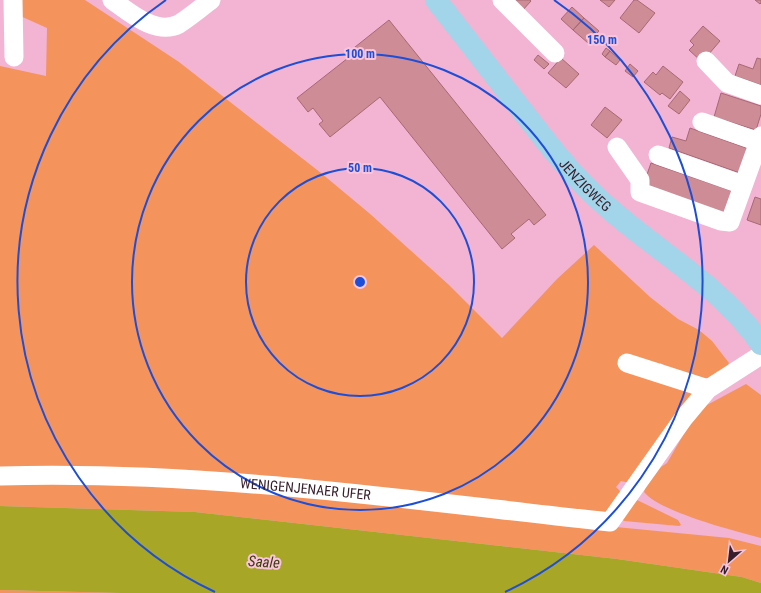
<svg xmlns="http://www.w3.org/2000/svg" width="761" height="593" font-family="'Roboto Condensed',sans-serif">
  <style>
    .green { fill: #f5935d }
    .water { fill: #a8a627 }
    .building { fill: #ce8c97; stroke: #a76873 }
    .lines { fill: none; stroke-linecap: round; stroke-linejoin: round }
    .minor { stroke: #fff; stroke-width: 19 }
    .major { stroke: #a2d4ea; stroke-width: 22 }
    .ring { fill: none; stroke: #1d4ed8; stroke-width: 2 }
    .labels { text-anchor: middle; stroke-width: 4; stroke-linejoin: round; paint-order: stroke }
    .street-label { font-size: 14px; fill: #361e2a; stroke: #f8c5dd }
    .water-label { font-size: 15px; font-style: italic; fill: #3c3b08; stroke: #f8c5dd }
    .centre { fill: #1d4ed8; stroke: #f8c5dd; stroke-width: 2 }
    .ring-label { font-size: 12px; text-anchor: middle; font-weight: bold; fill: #1d4ed8; stroke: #f8c5dd; stroke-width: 4; stroke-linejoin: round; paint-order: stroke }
  </style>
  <rect width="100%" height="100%" fill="#f2b4d2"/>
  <path class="green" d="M 17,0 L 85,0 L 179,62 L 321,173 L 369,213 L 449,285 L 502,338 L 557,279 L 594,245 L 650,297 L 678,319 L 699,330 L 712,341 L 729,363 C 726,367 721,374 717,376 C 701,383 674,370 660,363 L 654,380 L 694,394 L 630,483 L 621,481 L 616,487 L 622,493 L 612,509 L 604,513 L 0,472 L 0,66 L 46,76 L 47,28 L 18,15 Z
    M 746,384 L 761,395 L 761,538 C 735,531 660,512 644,492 L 645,488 L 661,467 L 667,463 L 693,418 L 707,405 Z
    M 0,479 L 133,480 L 729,538 L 761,546 L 761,583 L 742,577 L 617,559 L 195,512 L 0,506 Z
    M 635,499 L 678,520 L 681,525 L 679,526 L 624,521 L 622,519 Z
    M 0,590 L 120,593 L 0,593 Z"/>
  <path class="water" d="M 0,506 L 195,512 L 617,559 L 742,577 L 761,583 L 761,593 L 120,593 L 0,590 Z"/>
  <path class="building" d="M 514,0 L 530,0 L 531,1 L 522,11 Z
    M 600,0 L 615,0 L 609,7 Z
    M 634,0 L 637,0 L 655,13 L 639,33 L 620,18 Z
    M 755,0 L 761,0 L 761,3 L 760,4 Z
    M 572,7 L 584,18 L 573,30 L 561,19 Z
    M 584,18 L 599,31 L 588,43 L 573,30 Z
    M 389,20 L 546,215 L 534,225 L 529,219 L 511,234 L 515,238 L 502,249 L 380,97 L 330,137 L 319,124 L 323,121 L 313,108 L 308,112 L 297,98 L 348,58 L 345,55 Z
    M 703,26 L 720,41 L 702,62 L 689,50 L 694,45 L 690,41 Z
    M 606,48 L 610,51 L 605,57 L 602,54 Z
    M 610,51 L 620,60 L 616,65 L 605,57 Z
    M 538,55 L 549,64 L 544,69 L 534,60 Z
    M 561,58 L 579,74 L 566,88 L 548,73 Z
    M 757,58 L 761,59 L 761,85 L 735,76 L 739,64 L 753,69 Z
    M 630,64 L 638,71 L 633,77 L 625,71 Z
    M 663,66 L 683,82 L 670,99 L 662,93 L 660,95 L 644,82 L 653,72 L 656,75 Z
    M 680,91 L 690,100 L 679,114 L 668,106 Z
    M 721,93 L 761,106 L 761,114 L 756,130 L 714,117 Z
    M 605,107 L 622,120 L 607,138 L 591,125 Z
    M 690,128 L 749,149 L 740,173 L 669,148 L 672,137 L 686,141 Z
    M 651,163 L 735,192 L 727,216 L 643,186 Z
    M 755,197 L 761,199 L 761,225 L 747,220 Z"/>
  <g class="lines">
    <g class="minor">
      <path d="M 13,0 L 14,57"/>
      <path d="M 112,0 C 129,12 156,36 179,24 C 190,17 201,8 211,0"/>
      <path d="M 502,0 L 555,53"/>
      <path d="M 706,61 L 727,83 L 761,95"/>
      <path d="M 702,122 L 759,142"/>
      <path d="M 617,147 L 640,180 L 640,192 L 721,221 L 730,222 L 761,136"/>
      <path d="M 658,155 L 743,185"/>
      <path d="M 627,363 L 708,389"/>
      <path id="s1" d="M 0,476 C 204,470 407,500 610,522 L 683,419 L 708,389 L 761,355"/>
    </g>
    <path class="major" id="s2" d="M 436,0 C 464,36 492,72 520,108 C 542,136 564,166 590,191 C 644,245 717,280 761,344"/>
  </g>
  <g class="ring">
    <circle cx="360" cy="282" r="114"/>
    <circle cx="360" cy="282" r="228"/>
    <path d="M215 592A342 342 0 0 1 166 0M554 0A342 342 0 0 1 505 592"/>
  </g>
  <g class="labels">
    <g class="street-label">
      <text dy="5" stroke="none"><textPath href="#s2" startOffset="238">JENZIGWEG</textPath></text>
      <text dy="5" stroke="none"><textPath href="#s1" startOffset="306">WENIGENJENAER UFER</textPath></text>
    </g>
    <g class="water-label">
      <text transform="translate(264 562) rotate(4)" y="5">Saale</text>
    </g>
  </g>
  <circle cx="360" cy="282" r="6" class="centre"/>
  <g class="ring-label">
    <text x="602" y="44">150 m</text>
    <text x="360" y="58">100 m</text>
    <text x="360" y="172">50 m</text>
  </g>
  <g transform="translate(729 561) rotate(208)" stroke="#f8c5dd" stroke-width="3" paint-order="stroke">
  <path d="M0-3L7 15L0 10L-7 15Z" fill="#361e2a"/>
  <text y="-6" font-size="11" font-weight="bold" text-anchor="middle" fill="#361e2a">N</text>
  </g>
</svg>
